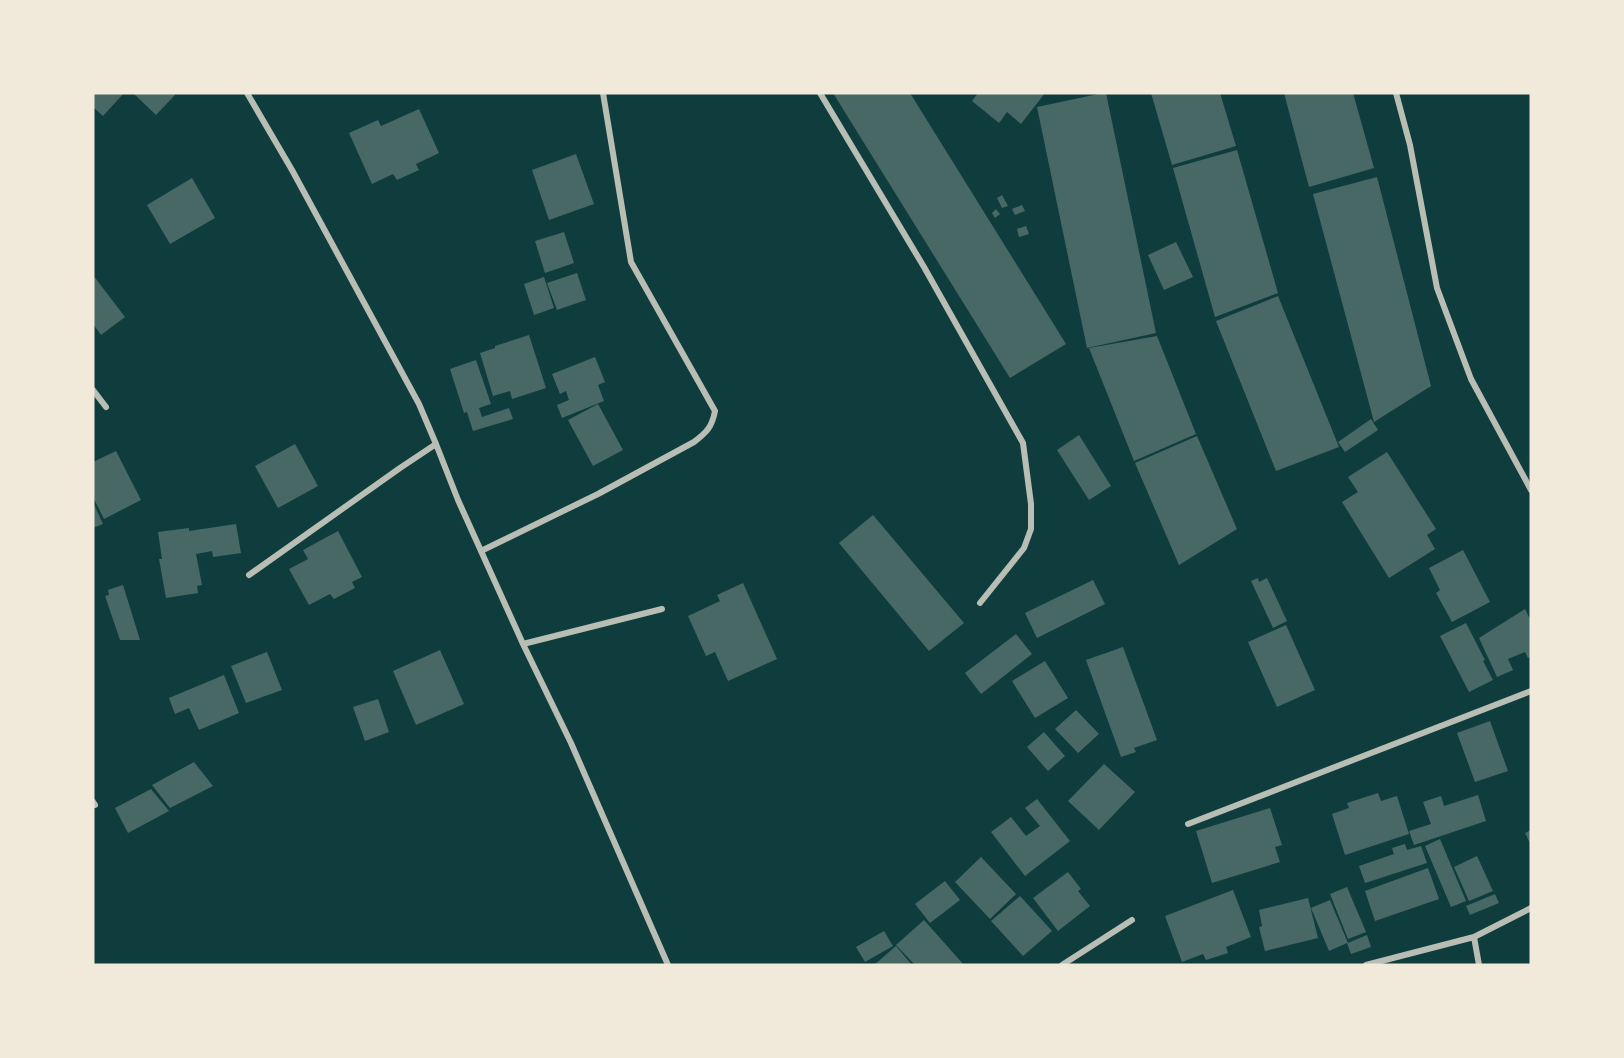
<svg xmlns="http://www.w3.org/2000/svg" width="1624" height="1058" font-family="Literata,serif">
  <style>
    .building { fill: #486865 }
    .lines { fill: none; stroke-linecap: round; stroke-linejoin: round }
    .minor { stroke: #b8beb3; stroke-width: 6 }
  </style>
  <rect width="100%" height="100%" fill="#0f3d3e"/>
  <path class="building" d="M 93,93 L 124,93 L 103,116 L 93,107 Z
    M 133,93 L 173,93 L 175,95 L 156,115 Z
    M 833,93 L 910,93 L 1066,344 L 1010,378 Z
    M 978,93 L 1045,93 L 1021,124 L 1007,112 L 999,123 L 972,101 Z
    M 1103,93 L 1106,93 L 1156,333 L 1087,348 L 1037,107 Z
    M 1151,93 L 1220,93 L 1236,146 L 1172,165 Z
    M 1284,93 L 1353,93 L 1374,168 L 1309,187 Z
    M 419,109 L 439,153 L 416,164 L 419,170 L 397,180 L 393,174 L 372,184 L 349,133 L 378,120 L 381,126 Z
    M 1237,150 L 1278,293 L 1215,317 L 1173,168 Z
    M 576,154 L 594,204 L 549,220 L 532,170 Z
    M 1377,177 L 1431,386 L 1374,422 L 1313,194 Z
    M 192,178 L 215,218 L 170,244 L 147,205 Z
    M 1002,195 L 1008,206 L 1002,208 L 997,198 Z
    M 1022,205 L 1025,211 L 1015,215 L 1012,209 Z
    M 996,209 L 1000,214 L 995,218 L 992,213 Z
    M 1026,226 L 1029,234 L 1019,237 L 1017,229 Z
    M 564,232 L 574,263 L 545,273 L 535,241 Z
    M 1176,242 L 1193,277 L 1164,290 L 1148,255 Z
    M 577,273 L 586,300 L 557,310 L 547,283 Z
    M 93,275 L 125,317 L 101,335 L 93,324 Z
    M 544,277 L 554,308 L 534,315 L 524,284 Z
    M 1278,296 L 1339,447 L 1276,471 L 1216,321 Z
    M 529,335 L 546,388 L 512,399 L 510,391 L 493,396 L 480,353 L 495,348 L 495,346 Z
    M 1157,336 L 1196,434 L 1134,461 L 1089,348 Z
    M 595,357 L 605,382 L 598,385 L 604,401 L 562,418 L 557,405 L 569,400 L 566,391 L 560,394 L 552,374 Z
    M 476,360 L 491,404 L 479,408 L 482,417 L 509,408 L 513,419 L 473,431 L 467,412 L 464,413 L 450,369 Z
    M 598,404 L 623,450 L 593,466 L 568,420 Z
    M 1371,419 L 1378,430 L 1345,452 L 1338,442 Z
    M 1079,435 L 1111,486 L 1089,500 L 1057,450 Z
    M 1197,436 L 1237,529 L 1179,565 L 1135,463 Z
    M 295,444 L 318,486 L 278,508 L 255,466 Z
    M 116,451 L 141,500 L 104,519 L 93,497 L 93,462 Z
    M 1387,452 L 1436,529 L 1427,535 L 1435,549 L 1389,578 L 1342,502 L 1358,492 L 1348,477 Z
    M 93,502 L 103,524 L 93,528 Z
    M 873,515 L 964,623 L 929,651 L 839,543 Z
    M 236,524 L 241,553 L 213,557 L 212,551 L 196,554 L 202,585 L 197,586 L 198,593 L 166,598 L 159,559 L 162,559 L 158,532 L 189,528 L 189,531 Z
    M 338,531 L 362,577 L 352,582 L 355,588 L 334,599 L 330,594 L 309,605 L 289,569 L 308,559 L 303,550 Z
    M 1463,550 L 1490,602 L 1452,622 L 1436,593 L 1440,590 L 1429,568 Z
    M 1258,578 L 1259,582 L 1267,578 L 1287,621 L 1273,628 L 1251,581 Z
    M 1093,580 L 1105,604 L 1037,638 L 1025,613 Z
    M 743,583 L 777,659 L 728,681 L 715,652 L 706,656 L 688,616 L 720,601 L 717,595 Z
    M 123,585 L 140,640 L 120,640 L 105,596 L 109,595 L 108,590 Z
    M 1525,609 L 1531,621 L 1531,657 L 1528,658 L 1525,652 L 1508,659 L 1513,670 L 1497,677 L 1479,638 Z
    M 1466,623 L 1485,660 L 1483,661 L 1493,680 L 1469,692 L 1440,636 Z
    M 1286,625 L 1315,690 L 1277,707 L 1248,642 Z
    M 1016,634 L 1032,654 L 981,694 L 965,673 Z
    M 1123,647 L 1157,740 L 1134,748 L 1136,752 L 1121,757 L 1086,660 Z
    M 440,650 L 464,704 L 416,725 L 393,671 Z
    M 267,652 L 282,690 L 246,703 L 231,666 Z
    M 1045,661 L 1068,698 L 1035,718 L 1012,681 Z
    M 224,675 L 239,713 L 199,730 L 189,708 L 175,714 L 169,698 Z
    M 378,699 L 389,732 L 365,741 L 353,707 Z
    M 1076,710 L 1099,734 L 1078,753 L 1055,729 Z
    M 1490,721 L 1508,771 L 1475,782 L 1457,733 Z
    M 1044,732 L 1065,756 L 1048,771 L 1027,747 Z
    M 194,762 L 213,786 L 170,808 L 152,785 Z
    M 1104,764 L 1135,792 L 1099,830 L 1068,801 Z
    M 151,789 L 169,811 L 128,833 L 115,808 Z
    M 1378,793 L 1381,801 L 1397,796 L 1409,834 L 1345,855 L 1332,814 L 1349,808 L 1347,803 Z
    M 1478,795 L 1486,821 L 1414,845 L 1409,831 L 1431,824 L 1423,802 L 1441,796 L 1444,806 Z
    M 1037,799 L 1070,841 L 1025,876 L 991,832 L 1011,817 L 1026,836 L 1040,826 L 1025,808 Z
    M 1270,808 L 1282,845 L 1275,847 L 1280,862 L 1212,883 L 1196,831 Z
    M 1531,830 L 1531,845 L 1525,833 Z
    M 1440,839 L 1466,901 L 1451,907 L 1425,846 Z
    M 1405,844 L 1407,850 L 1421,846 L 1427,863 L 1365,883 L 1359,866 L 1394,854 L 1392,848 Z
    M 1477,856 L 1493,891 L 1469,901 L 1454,867 Z
    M 981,857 L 1016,894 L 990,919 L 955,882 Z
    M 1428,868 L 1439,899 L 1375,921 L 1365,891 Z
    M 1068,872 L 1081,889 L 1078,891 L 1090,906 L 1058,931 L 1033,898 Z
    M 945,881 L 960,900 L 930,923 L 915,904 Z
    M 1347,887 L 1366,932 L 1348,939 L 1330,894 Z
    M 1233,890 L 1251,937 L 1226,947 L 1228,953 L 1206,960 L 1203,954 L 1182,962 L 1165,916 Z
    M 1495,894 L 1499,903 L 1470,915 L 1466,906 Z
    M 1020,896 L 1052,931 L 1023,956 L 991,921 Z
    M 1308,898 L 1318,938 L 1265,951 L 1259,927 L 1262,926 L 1259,910 Z
    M 1330,900 L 1348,943 L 1367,935 L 1371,947 L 1351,954 L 1347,943 L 1329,951 L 1311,908 Z
    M 924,920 L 964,965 L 915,965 L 896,945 Z
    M 884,931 L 893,946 L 865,962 L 856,947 Z
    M 896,946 L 912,965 L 874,965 Z"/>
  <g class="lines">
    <path class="minor" d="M 247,93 L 292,170 L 419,404 L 436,444 L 400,468 L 249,575
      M 820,93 L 924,267 L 1023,443 L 1031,504 L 1031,529 L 1024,548 L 980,603
      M 1396,93 L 1410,145 L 1437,288 L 1471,379 L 1531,490
      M 93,390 L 106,407
      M 436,444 L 458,500 L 523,644 L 571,743 L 668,965
      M 481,551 L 598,494 L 694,442 C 707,432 712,427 715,411 L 631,262 L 603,93
      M 523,644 L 662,609
      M 93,802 L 95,805
      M 1188,824 L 1531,691
      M 1062,965 L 1132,920
      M 1366,965 L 1474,937
      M 1479,965 L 1474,937 L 1531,908"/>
  </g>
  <rect width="1624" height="1058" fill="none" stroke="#f1e9da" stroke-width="189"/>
</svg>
